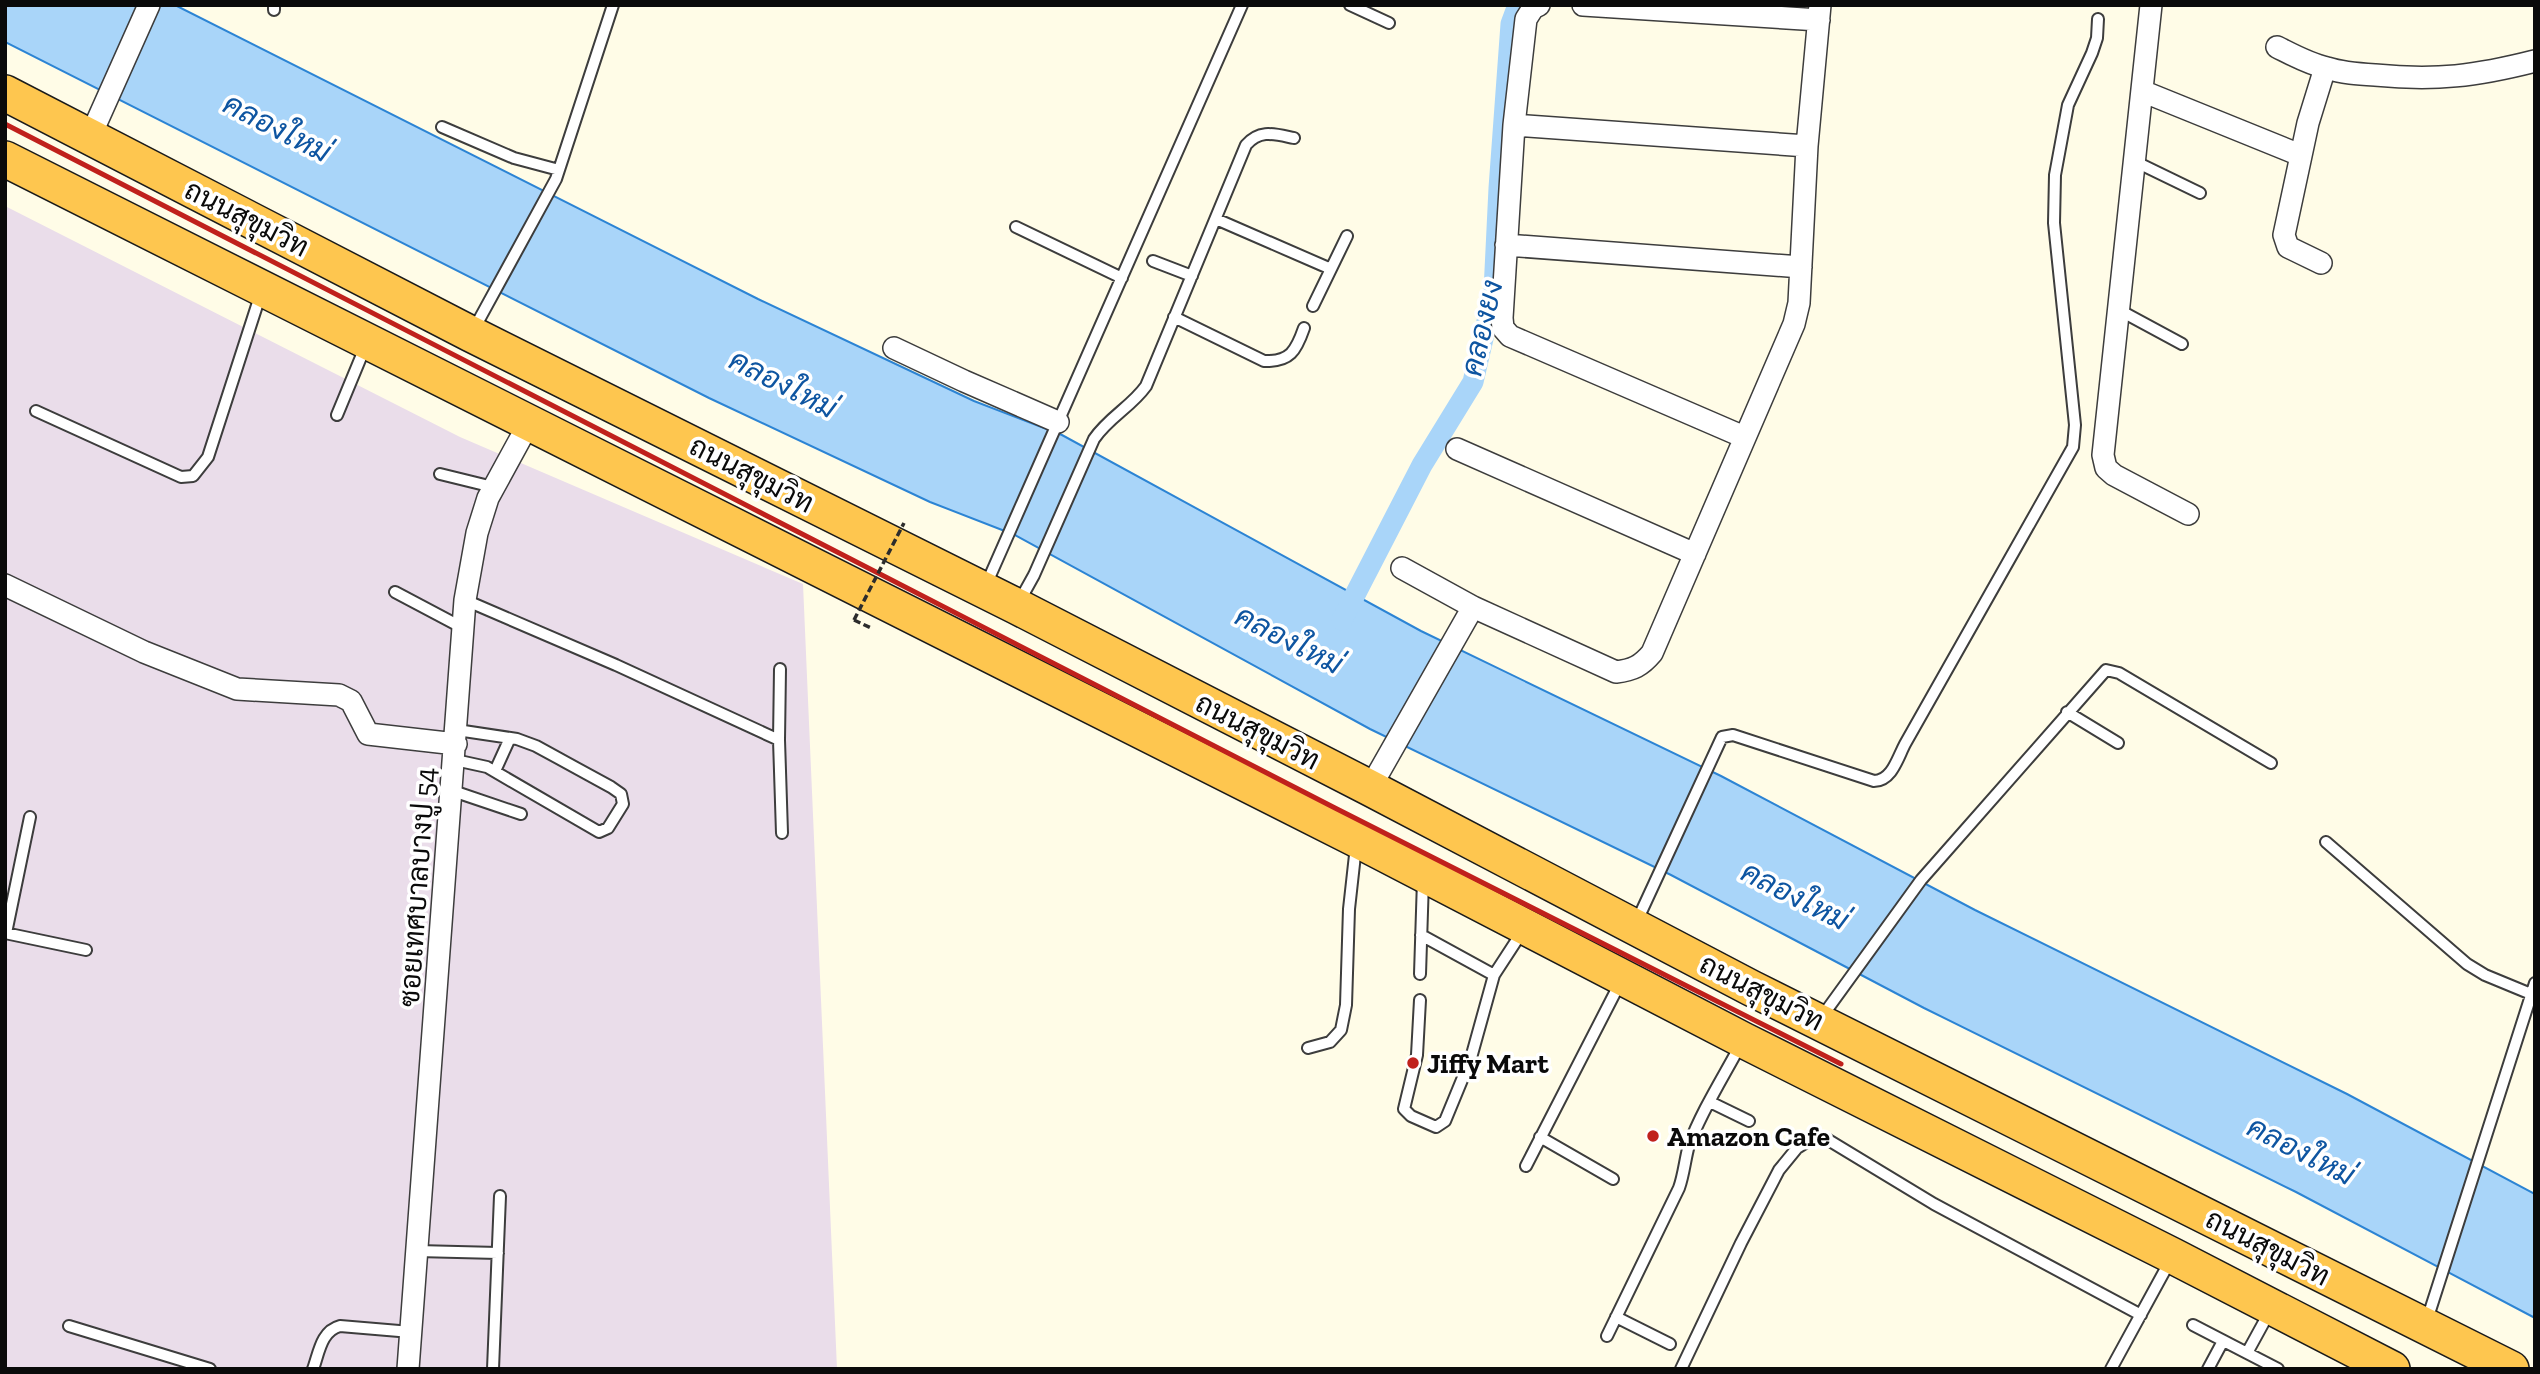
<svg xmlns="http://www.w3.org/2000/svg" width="2540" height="1374" font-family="'Zilla Slab',Sarabun,serif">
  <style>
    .industrial { fill: #eaddea }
    .water { fill: #a9d5f9; stroke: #2c84d4; stroke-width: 2 }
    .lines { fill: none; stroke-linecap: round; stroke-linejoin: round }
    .canal { stroke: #a9d5f9; stroke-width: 21 }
    .service-casing { stroke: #3d3d3d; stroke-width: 14 }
    .minor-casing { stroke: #3d3d3d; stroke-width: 24 }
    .trunk-casing { stroke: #1b1b1b; stroke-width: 38 }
    .path { stroke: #2c2c2c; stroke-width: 3.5; stroke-dasharray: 7 3.5; stroke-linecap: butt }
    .service { stroke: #fff; stroke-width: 10 }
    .minor { stroke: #fff; stroke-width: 21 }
    .trunk { stroke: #fec64f; stroke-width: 35 }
    .rail { stroke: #c0211c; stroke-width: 5 }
    .path-bridge { stroke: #2c2c2c; stroke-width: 3.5; stroke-dasharray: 7 3.5; stroke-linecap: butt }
    .poi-dot { fill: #c0211c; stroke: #fff; stroke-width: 2.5 }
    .labels { text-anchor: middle; stroke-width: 7; stroke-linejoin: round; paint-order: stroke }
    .street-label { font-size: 28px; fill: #0a0a0a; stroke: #fff }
    .poi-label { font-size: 28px; font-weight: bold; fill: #0a0a0a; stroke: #fff; text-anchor: start }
    .water-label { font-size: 30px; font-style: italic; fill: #0e55a1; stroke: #fff }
  </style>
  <rect width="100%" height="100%" fill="#fffce7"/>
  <path class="industrial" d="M 5,206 L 460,437 L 803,584 L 837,1369 L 5,1369 Z"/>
  <path class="water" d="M 5,5 L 175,5 L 758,299 L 974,401 L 1062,435 L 1421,631 L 1721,776 L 1975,910 L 2347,1094 L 2535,1194 L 2535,1318 L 2296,1192 L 1924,1008 L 1671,875 L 1370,729 L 1015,535 L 930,502 L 709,398 L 5,42 Z"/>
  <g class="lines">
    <path class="canal" d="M 1342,620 L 1422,465 L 1473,382 L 1494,291 L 1499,188 L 1511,24 L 1518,5"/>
    <defs>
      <path id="service" d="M 1350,5 L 1389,23
        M 274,10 L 274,5
        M 442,127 L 514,158 L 559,170
        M 2134,161 L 2200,193
        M 1216,219 L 1331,269
        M 1016,227 L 1122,278
        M 1153,261 L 1192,276
        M 1313,306 L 1347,236
        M 2119,310 L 2182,344
        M 1174,317 L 1264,361 C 1290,362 1296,351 1304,328
        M 474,329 L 556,179 L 613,5
        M 36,411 L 181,477 L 193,476 L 208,457 L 261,293
        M 337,415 L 366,345
        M 440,474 L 493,487
        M 986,585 L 1242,5
        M 395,592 L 463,628
        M 465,600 L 616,665 L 779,740 L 780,669
        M 1019,602 L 1034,575 L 1094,439 C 1109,417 1131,407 1146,386 L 1246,145 C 1260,129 1274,134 1294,138
        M 2067,712 L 2118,743
        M 779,740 L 782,833
        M 455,760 L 487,767 L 599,832 L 608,828 L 623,804 L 621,794 L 611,787 L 536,746 L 517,739 L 457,730
        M 495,771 L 510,738
        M 453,791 L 521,814
        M 2326,842 L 2467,964 L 2485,975 L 2531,994
        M 1636,923 L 1722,737 L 1733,735 L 1874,781 C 1892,781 1898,757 1905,744 L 2073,447 L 2075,425 L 2054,223 L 2055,175 L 2068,105 L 2092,53 L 2097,38 L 2098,19
        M 5,933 L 86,950
        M 6,933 L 30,817
        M 1421,935 L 1494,975
        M 1420,974 L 1423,880
        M 1420,1000 L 1417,1055 L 1404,1109 L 1411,1116 L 1436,1127 L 1445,1121 L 1471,1058 L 1494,975 L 1522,932
        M 1821,1018 L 1921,880 L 2106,670 L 2119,673 L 2271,763
        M 1308,1048 L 1330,1042 L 1341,1030 L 1346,1005 L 1349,909 L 1356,846
        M 1710,1102 L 1749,1121
        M 1540,1137 L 1613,1179
        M 1526,1166 L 1620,983
        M 417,1251 L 498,1253
        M 2270,1311 L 2247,1353 L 2278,1369
        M 1616,1317 L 1670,1344
        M 2427,1320 L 2535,983
        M 2193,1325 L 2247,1353
        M 69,1326 L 210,1369
        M 1607,1336 L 1679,1188 C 1684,1174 1685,1159 1689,1145 C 1702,1110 1724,1076 1742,1042
        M 313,1369 C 319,1353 321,1331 340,1326 L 411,1332
        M 493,1369 L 500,1196
        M 1681,1369 L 1741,1243 L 1779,1170 L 1797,1148 L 1816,1136 L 1825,1138 L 1934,1204 L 2141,1315
        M 2111,1369 L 2170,1261
        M 2208,1369 L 2223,1341"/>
      <path id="minor" d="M 1539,5 L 1533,8 L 1526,19 L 1514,125 L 1502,318 L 1503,328 L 1510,336 L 1744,437
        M 1583,5 L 1819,20
        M 2151,5 L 2103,455 L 2106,468 L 2114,475 L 2188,514
        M 2277,47 C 2293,55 2309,64 2327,68 C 2342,73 2358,74 2375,75 C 2436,81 2476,76 2535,61
        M 2142,91 L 2300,155
        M 1514,125 L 1807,146
        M 90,137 L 149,5
        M 1506,245 L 1801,267
        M 2321,263 L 2288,247 L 2284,235 L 2308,123 L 2325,68
        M 894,348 L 964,381 L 1058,422
        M 1457,449 L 1695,554
        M 1402,568 L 1473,607
        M 5,585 L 144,652 L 237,689 L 339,695 L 351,701 L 368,734 L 456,744
        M 1370,788 L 1473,607 L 1616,672 C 1633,670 1641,666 1652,653 L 1794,324 L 1799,303 L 1807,146 L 1820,5
        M 408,1369 L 465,600 L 477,533 L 488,498 L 529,423"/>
      <path id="trunk" d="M 5,93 L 471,334 L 1016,606 L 1370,788 L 1751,988 L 2511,1369
        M 5,159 L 1356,839 L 1743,1040 L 2173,1256 L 2392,1369"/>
    </defs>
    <use href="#service" class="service-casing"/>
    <use href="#minor" class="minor-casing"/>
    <use href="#trunk" class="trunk-casing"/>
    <path class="path" d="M 854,620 L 871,628"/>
    <use href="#service" class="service"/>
    <use href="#minor" class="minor"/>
    <use href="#trunk" class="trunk"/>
    <path class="rail" d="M 5,124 L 1335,808 L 1841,1064"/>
    <path class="path-bridge" d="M 854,620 L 904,523"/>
  </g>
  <g class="poi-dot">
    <circle cx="1413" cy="1063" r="7"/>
    <circle cx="1653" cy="1136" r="7"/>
  </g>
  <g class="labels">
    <g class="street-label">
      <text transform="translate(247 218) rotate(27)" y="10">ถนนสุขุมวิท</text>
      <text transform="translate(752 474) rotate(27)" y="10">ถนนสุขุมวิท</text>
      <text transform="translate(1258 731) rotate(27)" y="10">ถนนสุขุมวิท</text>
      <text transform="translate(417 887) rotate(-86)" y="10">ซอยเทศบาลบางปู 54</text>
      <text transform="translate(1762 992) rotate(27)" y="10">ถนนสุขุมวิท</text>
      <text transform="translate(2268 1247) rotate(27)" y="10">ถนนสุขุมวิท</text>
    </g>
    <g class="poi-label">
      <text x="1427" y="1073">Jiffy Mart</text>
      <text x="1667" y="1146">Amazon Cafe</text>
    </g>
    <g class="water-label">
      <text transform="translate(277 128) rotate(27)" y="10">คลองใหม่</text>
      <text transform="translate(1482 328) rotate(-77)" y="10">คลองยง</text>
      <text transform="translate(783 384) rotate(27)" y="10">คลองใหม่</text>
      <text transform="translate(1289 640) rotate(27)" y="10">คลองใหม่</text>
      <text transform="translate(1795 896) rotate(27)" y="10">คลองใหม่</text>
      <text transform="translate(2301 1151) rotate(27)" y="10">คลองใหม่</text>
    </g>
  </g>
  <rect width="2540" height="1374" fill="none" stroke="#0a0a0a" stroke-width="14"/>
</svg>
